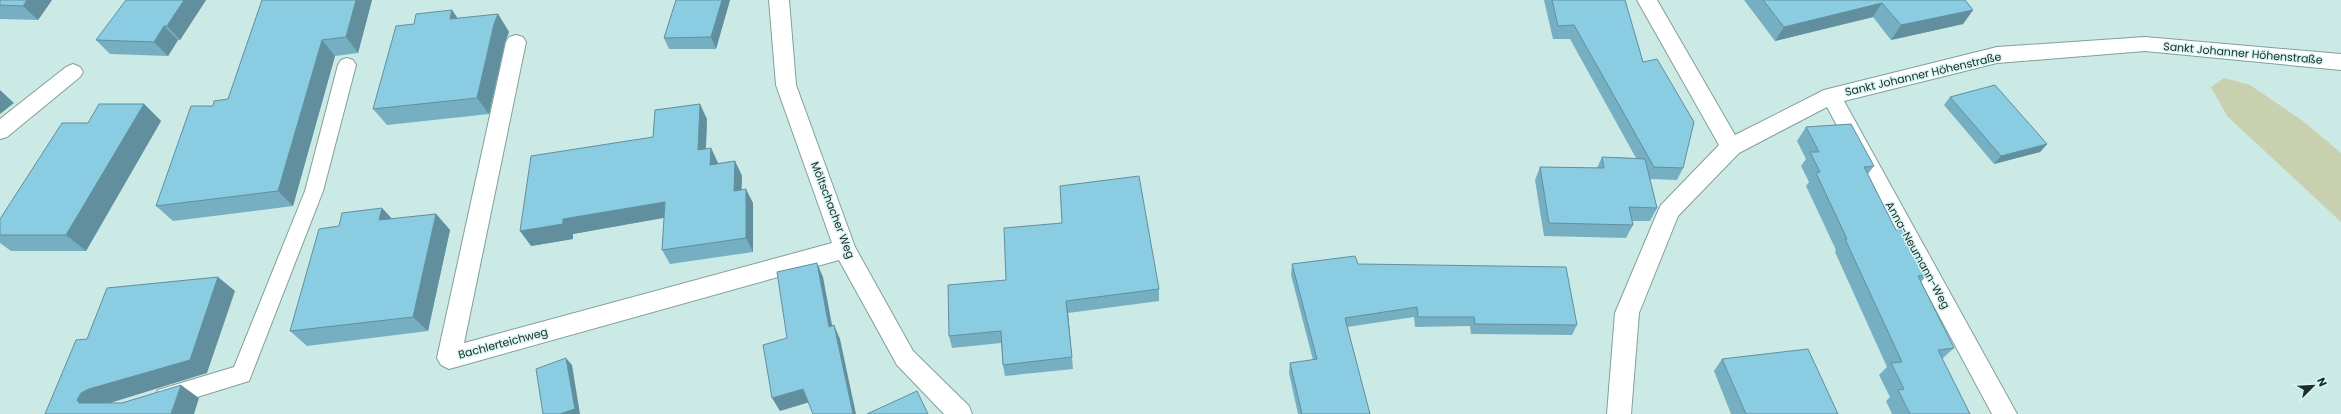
<svg xmlns="http://www.w3.org/2000/svg" width="2341" height="414" font-family="Poppins,sans-serif">
  <style>
    .green { fill: #c9d0af }
    .lines { fill: none; stroke-linecap: round; stroke-linejoin: round }
    .service-casing { stroke: #829f9b; stroke-width: 2 }
    .minor-casing { stroke: #829f9b; stroke-width: 2 }
    .service { fill: #fff; fill-rule: evenodd }
    .minor { fill: #fff; fill-rule: evenodd }
    .wall { fill: #77afc2 }
    .shaded-wall { fill: #618f9e }
    .building { fill: #8acce1; stroke: #618f9e }
    .labels { text-anchor: middle; stroke-width: 3; stroke-linejoin: round; paint-order: stroke }
    .street-label { font-size: 11px; fill: #202c2b; stroke: #d8f7f3 }
  </style>
  <rect width="100%" height="100%" fill="#cbeae5"/>
  <path class="green" d="M 2224,78 L 2250,85 L 2303,121 L 2341,153 L 2341,222 L 2227,116 L 2211,87 Z"/>
  <g class="lines">
    <defs>
      <path id="service" d="M 347,58 L 353,60 L 356,65 L 323,191 L 249,381 L 165,407 L 158,404 L 155,397 L 158,390 L 234,367 L 305,191 L 338,65 L 341,60 Z"/>
      <path id="minor" d="M 769,0 L 789,0 L 796,85 L 855,247 L 913,351 L 969,406 L 972,414 L 944,414 L 897,365 L 839,260 L 449,369 L 441,365 L 437,358 L 506,42 L 509,37 L 516,35 L 523,37 L 526,42 L 464,343 L 832,243 L 776,85 Z
        M 1637,0 L 1657,0 L 1735,135 L 1824,90 L 1997,47 L 2145,37 L 2341,54 L 2341,70 L 2145,51 L 1997,63 L 1844,101 L 2017,414 L 1992,414 L 1827,107 L 1739,153 L 1678,216 L 1639,313 L 1631,414 L 1607,414 L 1615,313 L 1658,211 L 1661,205 L 1719,145 Z
        M 73,64 L 80,67 L 83,72 L 80,77 L 7,137 L 0,139 L 0,119 L 66,67 Z"/>
    </defs>
    <use href="#service" class="service-casing"/>
    <use href="#minor" class="minor-casing"/>
    <use href="#service" class="service"/>
    <use href="#minor" class="minor"/>
  </g>
  <path class="wall" d="M 0,0 L 52,0 L 38,20 L 0,19 Z
    M 206,0 L 180,40 L 178,40 L 168,56 L 110,54 L 96,40 Z
    M 372,0 L 358,53 L 335,56 L 293,206 L 173,221 L 156,206 L 213,106 L 228,99 Z
    M 676,0 L 730,0 L 716,49 L 669,49 L 664,38 Z
    M 1544,0 L 1625,0 L 1643,62 L 1683,168 L 1677,180 L 1650,179 L 1657,208 L 1650,221 L 1632,221 L 1633,225 L 1626,238 L 1544,236 L 1535,180 L 1540,167 L 1597,168 L 1602,157 L 1636,158 L 1570,39 L 1553,39 Z
    M 1744,0 L 1965,0 L 1973,10 L 1963,24 L 1891,40 L 1873,17 L 1775,41 Z
    M 452,10 L 458,19 L 498,14 L 509,32 L 505,42 L 489,114 L 387,125 L 373,109 L 414,24 Z
    M 1950,97 L 2047,144 L 2040,152 L 1994,164 L 1944,105 Z
    M 144,104 L 161,121 L 86,251 L 11,251 L 0,243 L 0,219 L 88,123 Z
    M 707,119 L 706,149 L 711,148 L 718,163 L 735,161 L 742,176 L 741,190 L 753,203 L 753,252 L 670,264 L 662,250 L 664,218 L 573,234 L 573,239 L 531,246 L 653,137 Z
    M 1806,127 L 1874,166 L 1868,174 L 1896,230 L 1927,275 L 1921,282 L 1954,348 L 1942,359 L 1970,414 L 1892,414 L 1886,401 L 1890,397 L 1879,375 L 1887,367 L 1835,252 L 1836,250 L 1806,186 L 1809,182 L 1801,166 L 1806,159 L 1797,141 Z
    M 436,214 L 450,230 L 428,331 L 307,346 L 290,331 L 392,219 Z
    M 1292,264 L 1358,264 L 1577,325 L 1572,335 L 1471,334 L 1470,326 L 1415,327 L 1414,317 L 1347,327 L 1370,414 L 1298,414 L 1289,373 L 1290,363 L 1313,360 L 1291,275 Z
    M 948,285 L 1159,289 L 1159,301 L 1068,313 L 1073,369 L 1005,376 L 1003,365 L 1001,343 L 952,348 L 949,336 Z
    M 1722,359 L 1838,414 L 1731,414 L 1714,371 Z"/>
  <path class="shaded-wall" d="M 27,0 L 52,0 L 38,20 L 23,6 Z
    M 184,0 L 206,0 L 180,40 L 167,26 Z
    M 356,0 L 372,0 L 358,53 L 346,37 Z
    M 722,0 L 730,0 L 716,49 L 711,37 Z
    M 1882,3 L 1873,17 L 1775,41 L 1784,27 Z
    M 452,10 L 464,28 L 450,19 Z
    M 1973,10 L 1963,24 L 1891,40 L 1901,25 Z
    M 498,14 L 509,32 L 505,42 L 489,114 L 477,98 L 494,24 Z
    M 164,26 L 178,40 L 168,56 L 154,42 Z
    M 322,40 L 335,56 L 293,206 L 278,191 Z
    M 0,90 L 14,103 L 0,114 Z
    M 144,104 L 161,121 L 86,251 L 66,235 Z
    M 700,104 L 707,119 L 705,165 L 698,150 Z
    M 2047,144 L 2040,152 L 1994,164 L 2001,156 Z
    M 711,148 L 718,163 L 717,179 L 710,165 Z
    M 735,161 L 742,176 L 741,205 L 734,191 Z
    M 746,189 L 753,203 L 753,252 L 746,238 Z
    M 665,202 L 673,216 L 573,234 L 573,239 L 531,246 L 520,231 L 563,219 Z
    M 382,208 L 397,224 L 379,220 Z
    M 436,214 L 450,230 L 428,331 L 413,317 Z
    M 817,263 L 823,277 L 835,341 L 829,327 Z
    M 218,277 L 235,291 L 207,373 L 110,403 L 79,403 L 77,400 L 81,393 Z
    M 1066,301 L 1068,313 L 1073,369 L 1072,357 Z
    M 834,325 L 840,339 L 856,414 L 853,414 Z
    M 566,358 L 572,365 L 580,414 L 560,414 Z
    M 181,385 L 199,398 L 194,414 L 171,414 Z
    M 803,389 L 810,402 L 780,411 L 772,398 Z"/>
  <path class="building" d="M 0,0 L 27,0 L 23,6 L 0,5 Z
    M 126,0 L 184,0 L 167,26 L 164,26 L 154,42 L 96,40 Z
    M 262,0 L 356,0 L 346,37 L 322,40 L 278,191 L 156,206 L 191,106 L 213,106 L 214,101 L 228,99 Z
    M 676,0 L 722,0 L 711,37 L 664,38 Z
    M 1552,0 L 1625,0 L 1643,62 L 1657,59 L 1694,122 L 1683,168 L 1654,167 L 1574,25 L 1558,26 Z
    M 1763,0 L 1965,0 L 1973,10 L 1901,25 L 1882,3 L 1784,27 Z
    M 452,10 L 450,19 L 498,14 L 494,24 L 477,98 L 373,109 L 396,26 L 414,24 L 416,14 Z
    M 1995,85 L 2047,144 L 2001,156 L 1950,97 Z
    M 99,104 L 144,104 L 66,235 L 0,235 L 0,219 L 62,123 L 88,123 Z
    M 700,104 L 698,150 L 711,148 L 710,165 L 735,161 L 734,191 L 746,189 L 746,238 L 662,250 L 665,202 L 563,219 L 563,224 L 520,231 L 531,156 L 653,137 L 655,110 Z
    M 1851,124 L 1874,166 L 1864,167 L 1896,230 L 1904,230 L 1927,275 L 1918,276 L 1954,348 L 1938,350 L 1970,414 L 1910,414 L 1898,390 L 1904,389 L 1891,363 L 1902,362 L 1845,239 L 1847,239 L 1816,173 L 1820,172 L 1810,152 L 1819,152 L 1806,127 Z
    M 1602,157 L 1645,159 L 1657,208 L 1629,207 L 1633,225 L 1549,223 L 1540,167 L 1604,168 Z
    M 1139,176 L 1159,289 L 1066,301 L 1072,357 L 1003,365 L 1001,331 L 949,336 L 948,285 L 1006,280 L 1004,228 L 1062,223 L 1060,186 Z
    M 382,208 L 379,220 L 436,214 L 413,317 L 290,331 L 319,229 L 339,226 L 342,213 Z
    M 1355,256 L 1358,264 L 1566,267 L 1577,325 L 1475,324 L 1474,317 L 1418,317 L 1417,307 L 1345,318 L 1370,414 L 1302,414 L 1290,363 L 1317,359 L 1292,264 Z
    M 817,263 L 829,327 L 834,325 L 853,414 L 813,414 L 803,389 L 772,398 L 763,345 L 787,338 L 777,272 Z
    M 218,277 L 190,360 L 89,389 L 81,393 L 77,400 L 79,403 L 122,403 L 181,385 L 171,414 L 45,414 L 76,340 L 87,339 L 107,288 Z
    M 1808,349 L 1838,414 L 1746,414 L 1722,359 Z
    M 566,358 L 575,409 L 560,414 L 543,414 L 536,369 Z
    M 917,391 L 928,414 L 867,414 Z"/>
  <g class="labels">
    <g class="street-label">
      <text transform="translate(2243 53) rotate(5)" y="4">Sankt Johanner Höhenstraße</text>
      <text transform="translate(1923 74) rotate(-13)" y="4">Sankt Johanner Höhenstraße</text>
      <text transform="translate(833 210) rotate(69)" y="4">Möltschacher Weg</text>
      <text transform="translate(1918 255) rotate(61)" y="4">Anna-Neumann-Weg</text>
      <text transform="translate(503 343) rotate(-15)" y="4">Bachlerteichweg</text>
    </g>
  </g>
  <g transform="translate(2313 386) rotate(66)" stroke="#d8f7f3" stroke-width="3" paint-order="stroke">
  <path d="M0-3L7 15L0 10L-7 15Z" fill="#202c2b"/>
  <text y="-6" font-size="11" font-weight="bold" text-anchor="middle" fill="#202c2b">N</text>
  </g>
</svg>
